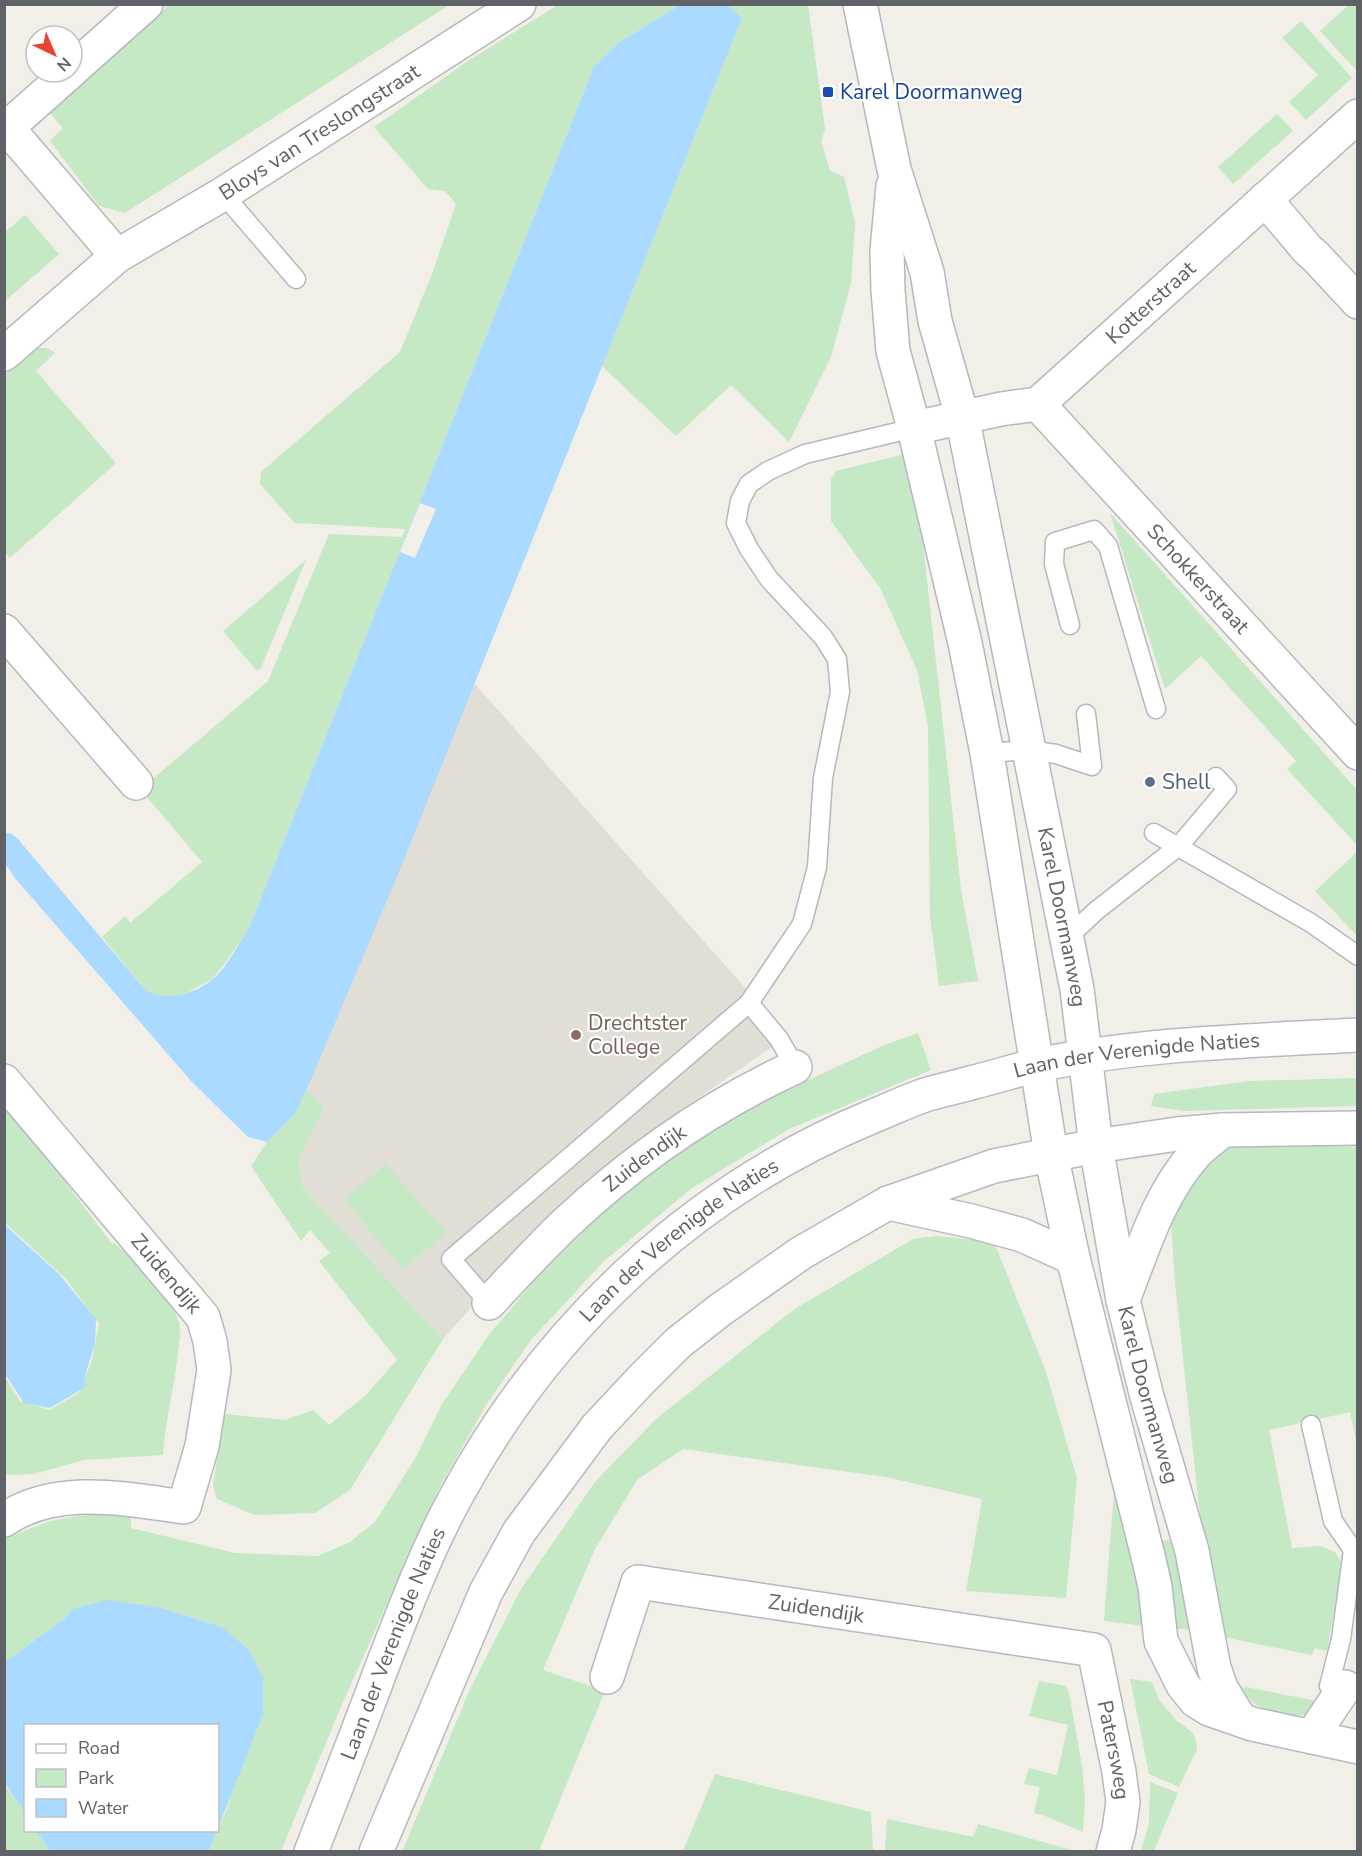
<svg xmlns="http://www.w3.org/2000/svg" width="1362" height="1856" font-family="'Nunito Sans',sans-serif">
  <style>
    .education { fill: #e1ded6 }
    .green { fill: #c5e8c5 }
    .water { fill: #aadaff }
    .pier { fill: #f1efe8 }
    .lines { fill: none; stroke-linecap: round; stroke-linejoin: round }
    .service-casing { stroke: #b5b8bc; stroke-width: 21 }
    .minor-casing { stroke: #b5b8bc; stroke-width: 36 }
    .tertiary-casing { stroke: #b5b8bc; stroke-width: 36 }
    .secondary-casing { stroke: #b6babf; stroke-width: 36 }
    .service { stroke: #fff; stroke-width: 18 }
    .minor { stroke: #fff; stroke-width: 33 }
    .tertiary { stroke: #fff; stroke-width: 33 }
    .secondary { stroke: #fff; stroke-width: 33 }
    .transit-dot { fill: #1a4fb4; stroke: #fff; stroke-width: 2 }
    .service-dot { fill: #5c6f8a; stroke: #fff; stroke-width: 2 }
    .education-dot { fill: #8d6e63; stroke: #fff; stroke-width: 2 }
    .labels { text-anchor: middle; stroke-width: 4.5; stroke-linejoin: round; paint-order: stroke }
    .transit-label { font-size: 21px; fill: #164399; stroke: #fff; text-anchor: start }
    .street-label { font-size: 21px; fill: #5f6368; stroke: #fff }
    .service-label { font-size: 21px; fill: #4e5e75; stroke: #fff; text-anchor: start }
    .education-label { font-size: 21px; fill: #785e54; stroke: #fff; text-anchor: start }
  </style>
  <rect width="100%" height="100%" fill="#f1efe8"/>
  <path class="education" d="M 474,683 L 788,1036 L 678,1112 L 551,1218 L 443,1339 L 303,1188 L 298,1160 L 324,1108 L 307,1089 Z"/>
  <path class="green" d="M 1350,4 L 1357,5 L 1357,71 L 1320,31 Z
    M 169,5 L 449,5 L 125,213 L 99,206 L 50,141 L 63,128 L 47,110 Z
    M 558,5 L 680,5 L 618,43 L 594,67 L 249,928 L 226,962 L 212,979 L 181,996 L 158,997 L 146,991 L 102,937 L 125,916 L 130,923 L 202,862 L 146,796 L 148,783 L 268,681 L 329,534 L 402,537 L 405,529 L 295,523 L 260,484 L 261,472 L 400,352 L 432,274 L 456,204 L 445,191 L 428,189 L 374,127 L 468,61 Z
    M 728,5 L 808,5 L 825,129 L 821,141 L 830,171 L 844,177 L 855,223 L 851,283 L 831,357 L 789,442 L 731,385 L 676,436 L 602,366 L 742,18 Z
    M 1301,21 L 1352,78 L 1306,120 L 1289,102 L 1318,75 L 1282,38 Z
    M 1277,114 L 1293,131 L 1233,184 L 1218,167 Z
    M 25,215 L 59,254 L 5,301 L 5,232 Z
    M 36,348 L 48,348 L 55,353 L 36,371 L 116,463 L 10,558 L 5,552 L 5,374 Z
    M 913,452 L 961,890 L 978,981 L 939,986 L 930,916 L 928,727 L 917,670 L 880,588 L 831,521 L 831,479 L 836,471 Z
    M 1110,513 L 1357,790 L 1357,845 L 1287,769 L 1296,761 L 1201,656 L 1165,689 Z
    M 306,560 L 261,668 L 257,671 L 223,631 Z
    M 1357,852 L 1357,936 L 1315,891 Z
    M 918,1033 L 931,1070 L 789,1129 L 692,1188 L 603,1262 L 531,1340 L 486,1405 L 438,1490 L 340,1709 L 281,1851 L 209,1851 L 230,1801 L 222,1627 L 162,1608 L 73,1609 L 64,1619 L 5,1662 L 5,1538 L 50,1521 L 78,1516 L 106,1512 L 131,1517 L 131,1528 L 235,1553 L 318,1556 L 350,1542 L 375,1522 L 416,1457 L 442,1404 L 488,1336 L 545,1268 L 611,1205 L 682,1148 L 763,1101 L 882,1046 Z
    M 1357,1078 L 1357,1106 L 1184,1111 L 1151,1106 L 1154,1094 L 1249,1081 Z
    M 307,1089 L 324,1108 L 298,1160 L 303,1188 L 443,1339 L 350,1490 L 315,1513 L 255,1515 L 217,1499 L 213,1486 L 224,1414 L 285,1420 L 313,1410 L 329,1425 L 365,1396 L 397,1360 L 319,1261 L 330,1253 L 310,1230 L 301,1241 L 251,1166 L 267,1142 L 295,1114 Z
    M 4,1102 L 113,1245 L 114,1243 C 135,1260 178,1301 180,1328 C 181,1335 179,1344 178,1351 C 175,1386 165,1420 163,1455 L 84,1460 L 34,1474 L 5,1475 L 5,1377 L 20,1401 L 50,1410 L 80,1392 L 92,1360 L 99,1324 L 66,1279 L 5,1223 Z
    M 1288,1143 L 1357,1147 L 1357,1445 L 1350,1412 L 1269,1430 L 1292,1548 L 1320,1546 L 1335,1552 L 1342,1564 L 1327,1651 L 1315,1648 L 1312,1655 L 1218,1636 L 1201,1526 L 1175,1283 L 1171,1220 L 1196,1173 L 1226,1147 Z
    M 386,1164 L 446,1232 L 404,1269 L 344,1200 Z
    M 936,1236 L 994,1242 L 1045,1369 L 1077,1478 L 1066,1598 L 966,1591 L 982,1499 L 886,1477 L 683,1449 L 637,1480 L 595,1549 L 543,1670 L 605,1691 L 539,1851 L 402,1852 L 470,1689 L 521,1589 L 595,1482 L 655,1420 L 793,1310 L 913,1239 Z
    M 1102,1418 L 1151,1627 L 1104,1621 L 1114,1491 Z
    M 1169,1540 L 1179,1558 L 1192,1630 L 1172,1628 L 1158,1542 Z
    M 1130,1679 L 1152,1682 L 1159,1700 L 1176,1720 L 1193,1733 L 1196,1740 L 1197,1749 L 1179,1787 L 1149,1774 Z
    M 1039,1681 L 1066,1686 L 1069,1693 L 1082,1766 L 1085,1799 L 1083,1832 L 1045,1816 L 1034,1813 L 1040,1787 L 1024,1784 L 1029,1768 L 1057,1775 L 1068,1725 L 1029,1716 Z
    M 1246,1687 L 1317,1701 C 1315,1704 1315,1707 1313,1710 C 1304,1722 1264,1712 1254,1703 C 1250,1699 1245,1694 1243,1688 Z
    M 715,1774 L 871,1812 L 873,1851 L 683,1851 Z
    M 1150,1782 L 1178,1793 L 1154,1851 L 1141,1851 L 1149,1823 Z
    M 4,1783 L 25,1814 L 26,1830 L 36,1831 L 50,1851 L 5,1851 Z
    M 887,1819 L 973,1837 L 978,1824 L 1072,1850 L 1072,1852 L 885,1851 Z"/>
  <path class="water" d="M 680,5 L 728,5 L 742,18 L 396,879 L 307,1089 L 295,1114 L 267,1142 L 248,1137 L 192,1082 L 14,877 L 9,868 L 5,865 L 4,833 L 10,833 L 17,838 L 146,991 C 168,1002 194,994 213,979 C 228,966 238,944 249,928 L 594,67 L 618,43 Z
    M 5,1225 L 59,1274 L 96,1319 L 95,1344 L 87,1369 L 84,1388 L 50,1408 L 24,1403 L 5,1374 Z
    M 108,1600 L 162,1608 L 222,1627 L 250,1651 L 263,1679 L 263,1714 L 209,1851 L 50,1851 L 36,1831 L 218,1830 L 218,1726 L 26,1726 L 25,1814 L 5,1783 L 5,1662 L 64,1619 L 73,1609 Z"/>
  <path class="pier" d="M 420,503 L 436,509 L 415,558 L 400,552 Z"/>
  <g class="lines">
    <defs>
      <path id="service" d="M 223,194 L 296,279
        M 1070,625 L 1054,564 L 1055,542 L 1094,530 L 1108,546 L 1156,709
        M 987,753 L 1028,750 L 1056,754 L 1092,766 L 1086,714
        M 1154,833 L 1311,923 L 1358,956
        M 1067,938 L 1097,910 L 1179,846 L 1227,789 L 1216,777
        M 749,1003 L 779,1039 L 795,1067
        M 489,1303 L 451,1259 L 749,1003 L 802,924 L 817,867 L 823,778 L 840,692 L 837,659 L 823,637 L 769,579 L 749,549 L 736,523 L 740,501 L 749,484 L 768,471 L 805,454 L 914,428
        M 1311,1425 L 1333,1521 L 1353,1550 L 1341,1639 L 1329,1686"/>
      <g id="minor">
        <path d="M 72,70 L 146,4"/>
        <path d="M 4,124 L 117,256"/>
        <path d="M 8,127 L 70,72"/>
        <path d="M 1265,199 L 1308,250 L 1315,256 L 1358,302"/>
        <path id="s1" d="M 4,354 L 117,256 L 223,194 L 519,4"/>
        <path id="s2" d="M 1038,404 L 1358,753"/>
        <path id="s3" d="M 914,428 L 1001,409 L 1038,404 L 1358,116"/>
        <path d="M 4,631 L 136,783"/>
        <path id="s4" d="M 4,1081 L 203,1317 L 210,1341 L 214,1370 L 202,1446 L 184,1507 C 126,1499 56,1484 4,1520"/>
        <path id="s5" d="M 489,1303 C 514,1276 539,1249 565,1224 C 632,1161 711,1106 795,1067"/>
        <path id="s6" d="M 607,1677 L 638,1582 L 1094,1650 L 1119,1772 L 1123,1802 L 1119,1830 L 1113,1852"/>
        <path d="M 1312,1736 L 1345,1687"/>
      </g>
      <g id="tertiary">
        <path id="s7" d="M 860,4 L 894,169 L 927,272 L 935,321 L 962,416 L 1077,989 L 1096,1146 L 1123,1300 L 1147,1397 L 1192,1551 L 1214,1668 L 1221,1688 L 1240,1719"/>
        <path d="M 893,186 L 887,251 L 888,290 L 893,351 L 914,428 L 965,643 L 987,753 L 1051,1154 L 1073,1258 L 1149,1560 L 1155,1587 L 1161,1641 L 1183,1685 L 1196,1701 L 1209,1709 L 1252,1724 L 1358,1747"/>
      </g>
      <g id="secondary">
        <path d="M 888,1203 L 971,1221 L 1022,1235 L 1073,1258"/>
        <path d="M 1123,1300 C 1143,1249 1158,1196 1195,1154 C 1203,1145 1214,1138 1223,1130"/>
        <path id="s8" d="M 311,1852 C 335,1790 359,1729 382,1667 C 405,1608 427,1549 458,1493 C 549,1326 694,1190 871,1117 C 889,1110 907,1101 925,1095 C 941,1090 958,1087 974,1082 C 995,1077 1017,1070 1038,1065 C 1143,1043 1251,1041 1358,1035"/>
        <path d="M 376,1852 L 486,1592 L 519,1532 L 597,1427 L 641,1380 L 678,1343 L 720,1310 L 801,1253 L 888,1203 L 994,1166 L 1096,1146 L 1177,1134 L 1223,1130 L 1358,1128"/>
      </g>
    </defs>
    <use href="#service" class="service-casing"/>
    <use href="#minor" class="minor-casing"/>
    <use href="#tertiary" class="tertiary-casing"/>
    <use href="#secondary" class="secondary-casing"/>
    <use href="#service" class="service"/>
    <use href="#minor" class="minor"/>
    <use href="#tertiary" class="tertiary"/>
    <use href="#secondary" class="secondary"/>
  </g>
  <rect class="transit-dot" x="822" y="86" width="12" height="12" rx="3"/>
  <circle class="service-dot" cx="1150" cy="782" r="6"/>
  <circle class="education-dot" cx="576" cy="1035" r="6"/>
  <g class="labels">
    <g class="transit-label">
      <text x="840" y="99">Karel Doormanweg</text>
    </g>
    <g class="street-label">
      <text dy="7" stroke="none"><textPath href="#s1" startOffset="387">Bloys van Treslongstraat</textPath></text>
      <text dy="7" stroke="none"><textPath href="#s3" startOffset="278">Kotterstraat</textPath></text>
      <text dy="7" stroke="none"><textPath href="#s2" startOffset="237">Schokkerstraat</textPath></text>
      <text dy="7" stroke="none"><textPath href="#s7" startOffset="936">Karel Doormanweg</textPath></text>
      <text dy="7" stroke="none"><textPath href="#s8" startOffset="1232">Laan der Verenigde Naties</textPath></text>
      <text dy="7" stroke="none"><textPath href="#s5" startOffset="213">Zuidendijk</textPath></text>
      <text dy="7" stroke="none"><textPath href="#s8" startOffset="728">Laan der Verenigde Naties</textPath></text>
      <text dy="7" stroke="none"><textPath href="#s4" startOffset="252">Zuidendijk</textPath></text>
      <text dy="7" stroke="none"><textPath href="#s7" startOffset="1422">Karel Doormanweg</textPath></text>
      <text dy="7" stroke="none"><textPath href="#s6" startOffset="280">Zuidendijk</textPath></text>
      <text dy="7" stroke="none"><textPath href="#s8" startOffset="224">Laan der Verenigde Naties</textPath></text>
      <text dy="7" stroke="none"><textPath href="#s6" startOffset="663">Patersweg</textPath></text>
    </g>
    <g class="service-label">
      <text x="1162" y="789">Shell</text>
    </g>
    <g class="education-label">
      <text x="588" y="1030">Drechtster<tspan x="588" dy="24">College</tspan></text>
    </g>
  </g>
  <rect width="1362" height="1856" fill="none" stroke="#5f6368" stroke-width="12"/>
  <rect x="24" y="1724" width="195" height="108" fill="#ffffff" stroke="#bfc1c3" stroke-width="1.5"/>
  <rect x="36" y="1744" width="30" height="9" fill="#ffffff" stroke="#bfc1c3" stroke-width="1.5"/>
  <text x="78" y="1754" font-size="18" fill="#5f6368">Road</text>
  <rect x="36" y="1769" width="30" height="18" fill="#c5e8c5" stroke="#bfc1c3" stroke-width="1.5"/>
  <text x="78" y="1784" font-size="18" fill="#5f6368">Park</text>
  <rect x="36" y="1799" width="30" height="18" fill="#aadaff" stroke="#bfc1c3" stroke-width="1.5"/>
  <text x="78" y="1814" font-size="18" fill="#5f6368">Water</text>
  <g transform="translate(54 54) rotate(136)"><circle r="28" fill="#ffffff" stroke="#bfc1c3" stroke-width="1.5"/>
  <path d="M0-4.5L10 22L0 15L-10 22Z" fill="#ea4335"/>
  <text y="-9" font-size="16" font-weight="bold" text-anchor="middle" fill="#5f6368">N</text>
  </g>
</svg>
